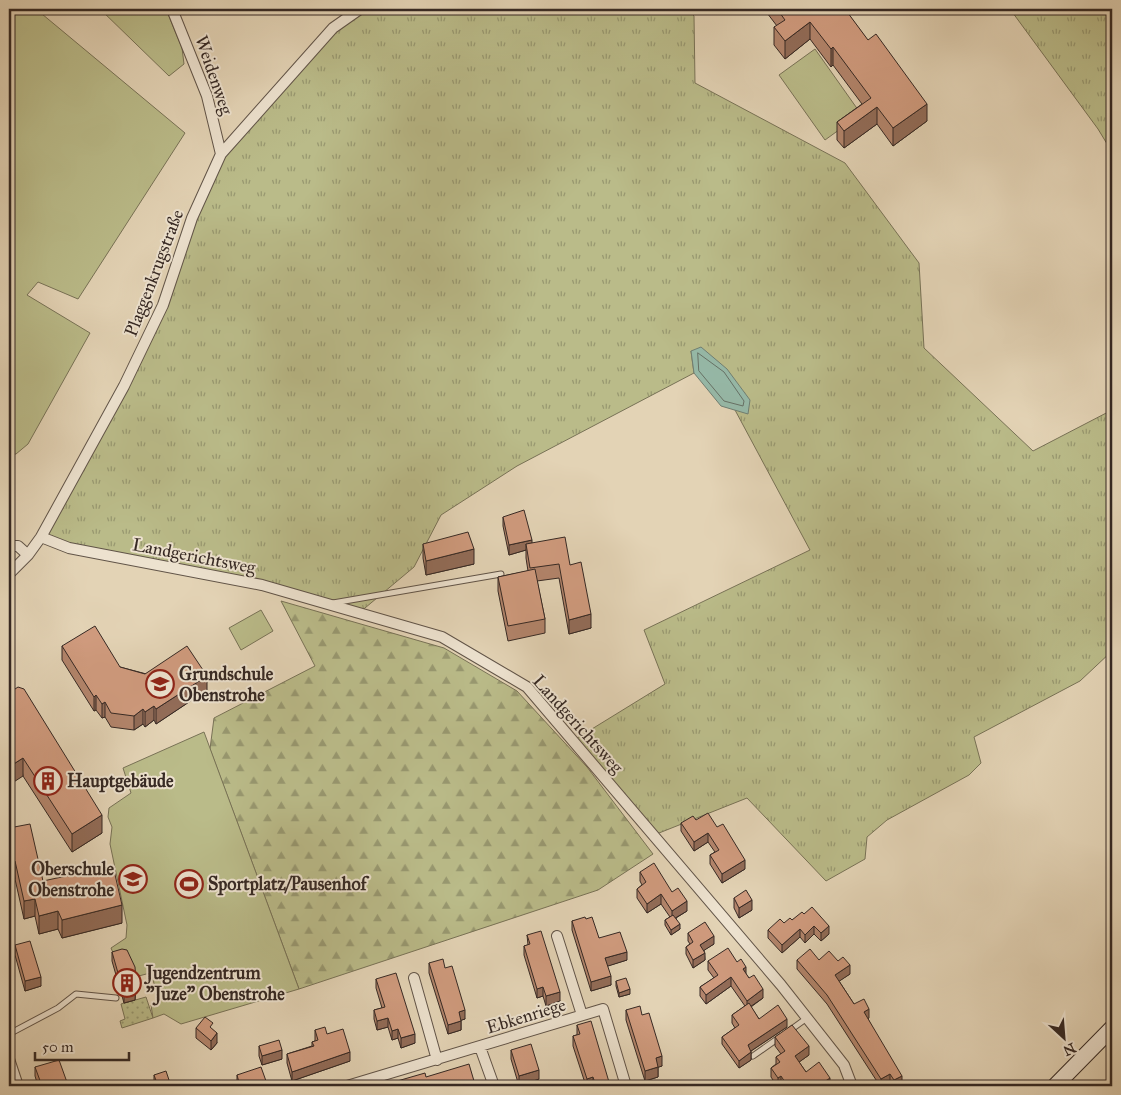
<svg xmlns="http://www.w3.org/2000/svg" width="1121" height="1095" font-family="'IM FELL Great Primer',serif">
  <style>
    .grass { fill: url(#grass-tufts); stroke: #787256 }
    .forest { fill: url(#forest-firs); stroke: #787256 }
    .garden { fill: url(#garden-dots); stroke: #787256 }
    .pitch { fill: #babb89; stroke: #787256 }
    .water { fill: #96b9a8; stroke: #707f73 }
    .lines { fill: none; stroke-linecap: round; stroke-linejoin: round }
    .shore { stroke: #667166; stroke-width: 1 }
    .lane-casing { stroke: #615448; stroke-width: 7 }
    .street-casing { stroke: #615448; stroke-width: 12 }
    .secondary-casing { stroke: #362924; stroke-width: 17 }
    .lane { stroke: #ede2cf; stroke-width: 5 }
    .street { stroke: #ede2cf; stroke-width: 10 }
    .secondary { stroke: #ede2cf; stroke-width: 15 }
    .wall { fill: #b3856c; stroke: #362924 }
    .shaded-wall { fill: #926c58; stroke: #362924 }
    .building { fill: #d09b7e; stroke: #362924 }
    .labels { text-anchor: middle; stroke-width: 4; stroke-linejoin: round; paint-order: stroke }
    .street-label { font-size: 18px; fill: #362924; stroke: #ede2cf }
    .poi-label { font-size: 18px; font-weight: bold; fill: #362924; stroke: #ede2cf; text-anchor: start }
  </style>
  <defs>
    <pattern id="grass-tufts" width="24" height="20" patternUnits="userSpaceOnUse" patternTransform="scale(1.25)"><rect width="24" height="20" fill="#babb89"/><path d="M3 7l-1-3M5 7V3M7 7l1-3M15 17l-1-3M17 17v-4M19 17l1-3" fill="none" stroke="#989870"/></pattern>
    <pattern id="forest-firs" width="22" height="20" patternUnits="userSpaceOnUse" patternTransform="scale(1.25)"><rect width="22" height="20" fill="#babb89"/><path d="M5 1l3.5 6h-7zM16 11l3.5 6h-7z" fill="#989870"/></pattern>
    <pattern id="garden-dots" width="8" height="8" patternUnits="userSpaceOnUse" patternTransform="scale(1.25)"><rect width="8" height="8" fill="#babb89"/><path d="M2 2h.1M6 6h.1" fill="none" stroke="#989870" stroke-width="1.8" stroke-linecap="round"/></pattern>
  </defs>
  <rect width="100%" height="100%" fill="#e3d3b5"/>
  <filter id="stains"><feTurbulence type="fractalNoise" baseFrequency=".004" numOctaves="4"/><feColorMatrix values="0 0 0 0 .2 0 0 0 0 .09 0 0 0 0 .02 0 0 0 .5 -.17"/></filter>
  <radialGradient id="worn" r=".72"><stop offset=".6" stop-color="#630" stop-opacity="0"/><stop offset="1" stop-color="#630" stop-opacity=".3"/></radialGradient>
  <path class="grass" d="M 360,9 L 688,9 L 694,16 L 695,83 L 845,163 L 919,263 L 924,348 L 1033,451 L 1112,410 L 1112,651 L 1080,681 L 974,737 L 981,763 L 969,775 L 887,820 L 867,837 L 865,859 L 826,881 L 747,798 L 659,833 L 651,833 L 574,740 L 665,684 L 644,630 L 810,550 L 735,410 L 691,351 L 694,373 L 517,466 L 441,515 L 414,567 L 359,613 L 41,537 L 163,305 L 221,154 L 333,28 Z
    M 1010,9 L 1112,9 L 1112,152 L 1098,129 Z"/>
  <path class="forest" d="M 281,601 L 444,648 L 517,691 L 587,767 L 653,854 L 598,890 L 299,989 L 210,749 L 214,718 L 315,666 Z"/>
  <path class="garden" d="M 146,997 L 153,1018 L 122,1028 L 120,1021 L 125,1019 L 121,1004 Z"/>
  <path class="pitch" d="M 9,9 L 36,9 L 185,133 L 78,299 L 38,282 L 27,295 L 90,333 L 28,444 L 16,454 L 9,455 Z
    M 100,9 L 166,9 L 182,48 L 184,64 L 169,76 Z
    M 815,49 L 861,114 L 825,140 L 779,75 Z
    M 261,610 L 273,631 L 241,650 L 229,628 Z
    M 204,732 L 299,989 L 181,1024 L 164,1014 L 153,1018 L 151,1005 L 161,1001 L 150,973 L 135,977 L 116,960 L 111,948 L 126,938 L 127,925 L 110,844 L 112,827 L 108,817 L 109,808 L 131,793 L 123,768 Z"/>
  <path class="water" d="M 701,347 L 727,369 L 750,400 L 748,414 L 721,406 L 694,373 L 691,351 Z"/>
  <g class="lines">
    <path class="shore" d="M 698,353 L 724,372 L 744,401 L 743,406 L 724,401 L 699,371 Z"/>
    <defs>
      <path id="lane" d="M 333,603 L 501,574
        M 789,1031 L 807,1018
        M 9,1034 L 58,1008 L 76,994 L 116,998
        M 753,1056 L 780,1037"/>
      <path id="street" d="M 172,9 L 207,96 L 221,154
        M 41,537 L 69,548 L 262,585 L 442,637 L 527,687 L 781,985 L 844,1065 L 852,1086
        M 9,546 L 18,546 L 28,555
        M 9,574 L 28,555 L 41,537 L 124,386 L 163,305 L 192,218 L 221,154 L 333,28 L 360,9
        M 557,936 L 582,1015
        M 414,978 L 437,1060
        M 480,1047 L 494,1086
        M 9,1059 L 18,1086
        M 347,1086 L 603,1009 L 626,1086"/>
      <path id="secondary" d="M 1055,1086 L 1112,1028"/>
    </defs>
    <use href="#lane" class="lane-casing"/>
    <use href="#street" class="street-casing"/>
    <use href="#secondary" class="secondary-casing"/>
    <use href="#lane" class="lane"/>
    <use href="#street" class="street"/>
    <use href="#secondary" class="secondary"/>
  </g>
  <path class="wall" d="M 764,9 L 849,9 L 846,11 L 927,121 L 893,146 L 877,124 L 844,148 L 837,140 L 837,122 L 862,104 L 833,65 L 831,67 L 810,39 L 785,59 L 774,45 L 774,27 L 777,26 Z
    M 503,517 L 532,543 L 570,565 L 591,628 L 569,634 L 559,578 L 537,581 L 545,619 L 545,633 L 508,641 L 498,591 L 498,577 L 528,571 L 526,558 L 526,550 L 509,555 L 503,526 Z
    M 423,544 L 474,564 L 426,575 L 423,558 Z
    M 62,646 L 120,667 L 207,690 L 156,724 L 154,720 L 145,727 L 143,724 L 134,730 L 111,727 L 105,717 L 102,718 L 96,710 L 94,711 L 62,660 Z
    M 9,693 L 102,833 L 72,852 L 23,776 Z
    M 696,820 L 745,869 L 722,883 L 710,864 L 710,855 L 715,852 L 708,842 L 694,851 L 681,831 L 681,823 Z
    M 9,828 L 43,881 L 122,923 L 62,938 L 58,929 L 39,934 L 35,916 L 24,919 L 15,879 Z
    M 640,872 L 672,892 L 687,911 L 676,918 L 680,929 L 671,935 L 665,925 L 665,920 L 670,917 L 661,904 L 647,913 L 637,898 L 637,889 L 642,885 L 640,881 Z
    M 734,898 L 752,910 L 739,918 L 734,908 Z
    M 804,914 L 829,934 L 821,941 L 814,934 L 805,943 L 800,937 L 782,953 L 768,938 L 768,930 L 792,920 Z
    M 586,919 L 599,938 L 627,960 L 607,966 L 611,985 L 591,991 L 572,930 L 572,921 Z
    M 688,933 L 714,944 L 704,950 L 705,960 L 693,968 L 686,954 L 686,947 L 690,944 L 688,941 Z
    M 527,935 L 560,1001 L 546,1006 L 543,996 L 537,998 L 524,955 L 524,946 L 528,945 Z
    M 15,945 L 41,986 L 25,991 L 15,955 Z
    M 112,952 L 136,982 L 135,1000 L 124,1003 L 112,961 Z
    M 797,960 L 819,960 L 850,974 L 839,981 L 854,1004 L 869,1018 L 868,1019 L 902,1085 L 899,1086 L 892,1086 L 890,1083 L 884,1086 L 880,1086 L 827,1004 L 797,969 Z
    M 708,961 L 746,974 L 763,998 L 751,1007 L 759,1019 L 787,1027 L 751,1051 L 751,1060 L 739,1068 L 722,1044 L 722,1037 L 735,1028 L 732,1023 L 732,1015 L 745,1006 L 731,986 L 706,1004 L 700,996 L 700,987 L 714,978 L 708,970 Z
    M 429,963 L 445,968 L 465,1019 L 461,1020 L 461,1030 L 448,1034 L 429,973 Z
    M 376,979 L 415,1043 L 401,1048 L 398,1038 L 392,1040 L 388,1027 L 377,1030 L 374,1019 L 374,1010 L 382,1008 L 376,988 Z
    M 616,981 L 630,994 L 619,997 L 616,986 Z
    M 626,1010 L 642,1015 L 662,1066 L 658,1067 L 658,1077 L 645,1081 L 626,1020 Z
    M 577,1025 L 609,1086 L 586,1086 L 573,1046 L 573,1036 L 577,1035 Z
    M 196,1028 L 213,1030 L 217,1043 L 211,1050 L 196,1038 Z
    M 315,1030 L 327,1034 L 350,1061 L 292,1081 L 287,1063 L 287,1054 L 312,1046 L 312,1042 L 315,1041 Z
    M 775,1037 L 809,1055 L 799,1062 L 806,1072 L 830,1086 L 782,1086 L 781,1085 L 777,1086 L 771,1077 L 771,1068 L 776,1064 L 776,1057 L 781,1054 L 775,1046 Z
    M 259,1046 L 282,1059 L 262,1065 L 259,1056 Z
    M 511,1050 L 539,1079 L 519,1086 L 511,1059 Z
    M 35,1067 L 68,1085 L 72,1086 L 38,1086 L 35,1076 Z
    M 154,1075 L 171,1086 L 155,1086 L 154,1083 Z
    M 237,1075 L 266,1086 L 237,1086 Z"/>
  <path class="shaded-wall" d="M 810,22 L 810,39 L 785,59 L 785,41 Z
    M 833,47 L 833,65 L 831,67 L 831,49 Z
    M 927,104 L 927,121 L 893,146 L 893,128 Z
    M 877,107 L 877,124 L 844,148 L 844,131 Z
    M 532,540 L 532,549 L 526,544 L 526,550 L 509,555 L 509,545 Z
    M 474,549 L 474,564 L 426,575 L 426,561 Z
    M 591,614 L 591,628 L 569,634 L 569,620 Z
    M 207,676 L 207,690 L 156,724 L 156,709 Z
    M 96,695 L 96,710 L 94,711 L 94,697 Z
    M 105,702 L 105,717 L 102,718 L 102,704 Z
    M 154,706 L 154,720 L 145,727 L 145,712 Z
    M 143,709 L 143,724 L 134,730 L 134,716 Z
    M 23,758 L 23,776 L 9,785 L 9,767 Z
    M 102,815 L 102,833 L 72,852 L 72,834 Z
    M 708,833 L 708,842 L 694,851 L 694,842 Z
    M 745,860 L 745,869 L 722,883 L 722,874 Z
    M 15,861 L 15,879 L 9,880 L 9,862 Z
    M 661,894 L 661,904 L 647,913 L 647,904 Z
    M 35,899 L 35,916 L 24,919 L 24,901 Z
    M 752,900 L 752,910 L 739,918 L 739,908 Z
    M 687,901 L 687,911 L 672,920 L 672,911 Z
    M 122,905 L 122,923 L 62,938 L 62,920 Z
    M 58,911 L 58,929 L 39,934 L 39,916 Z
    M 680,924 L 680,929 L 671,935 L 671,930 Z
    M 814,926 L 814,934 L 805,943 L 805,935 Z
    M 829,926 L 829,934 L 821,941 L 821,933 Z
    M 800,929 L 800,937 L 782,953 L 782,945 Z
    M 714,936 L 714,944 L 700,953 L 700,945 Z
    M 627,952 L 627,960 L 605,967 L 605,958 Z
    M 705,953 L 705,960 L 693,968 L 693,960 Z
    M 850,965 L 850,974 L 835,984 L 835,975 Z
    M 746,967 L 746,975 L 743,969 Z
    M 611,976 L 611,985 L 591,991 L 591,982 Z
    M 41,977 L 41,986 L 25,991 L 25,981 Z
    M 731,977 L 731,986 L 706,1004 L 706,995 Z
    M 136,982 L 135,1000 L 124,1003 L 124,994 L 132,983 Z
    M 543,987 L 543,996 L 537,998 L 537,989 Z
    M 630,989 L 630,994 L 619,997 L 619,993 Z
    M 763,989 L 763,998 L 747,1009 L 747,1001 Z
    M 560,992 L 560,1001 L 546,1006 L 546,996 Z
    M 869,1009 L 869,1018 L 864,1021 L 864,1012 Z
    M 465,1010 L 465,1019 L 459,1021 L 459,1012 Z
    M 388,1018 L 388,1027 L 377,1030 L 377,1021 Z
    M 787,1019 L 787,1027 L 748,1053 L 748,1045 Z
    M 461,1021 L 461,1030 L 448,1034 L 448,1025 Z
    M 398,1029 L 398,1038 L 392,1040 L 392,1031 Z
    M 217,1033 L 217,1043 L 211,1050 L 211,1041 Z
    M 415,1034 L 415,1043 L 401,1048 L 401,1038 Z
    M 809,1046 L 809,1055 L 795,1065 L 795,1056 Z
    M 282,1050 L 282,1059 L 262,1065 L 262,1056 Z
    M 350,1052 L 350,1061 L 292,1081 L 292,1072 Z
    M 751,1052 L 751,1060 L 739,1068 L 739,1061 Z
    M 662,1056 L 662,1066 L 656,1068 L 656,1058 Z
    M 658,1067 L 658,1077 L 645,1081 L 645,1071 Z
    M 539,1070 L 539,1079 L 519,1086 L 519,1076 Z
    M 890,1074 L 890,1083 L 884,1086 L 881,1086 L 881,1079 Z
    M 781,1076 L 781,1085 L 778,1086 L 778,1078 Z
    M 902,1076 L 902,1085 L 899,1086 L 894,1086 L 894,1080 Z
    M 593,1077 L 593,1086 L 587,1086 L 587,1079 Z
    M 830,1078 L 830,1086 L 818,1086 Z
    M 266,1081 L 266,1086 L 248,1086 Z
    M 474,1081 L 474,1086 L 458,1086 Z
    M 609,1082 L 609,1086 L 596,1086 Z"/>
  <path class="building" d="M 777,9 L 845,9 L 868,40 L 876,34 L 927,104 L 893,128 L 877,107 L 844,131 L 837,122 L 871,98 L 833,47 L 831,49 L 810,22 L 785,41 L 774,27 L 785,20 Z
    M 524,510 L 532,540 L 509,545 L 503,517 Z
    M 468,532 L 474,549 L 426,561 L 423,544 Z
    M 565,537 L 570,565 L 581,562 L 591,614 L 569,620 L 559,564 L 530,568 L 526,544 Z
    M 535,569 L 545,619 L 508,626 L 498,577 Z
    M 95,626 L 120,667 L 145,674 L 187,646 L 207,676 L 156,709 L 154,706 L 145,712 L 143,709 L 134,716 L 111,713 L 105,702 L 102,704 L 96,695 L 94,697 L 62,646 Z
    M 18,687 L 24,689 L 102,815 L 72,834 L 23,758 L 9,767 L 9,693 Z
    M 708,813 L 717,827 L 723,824 L 745,860 L 722,874 L 710,855 L 719,850 L 708,833 L 694,842 L 681,823 L 693,816 L 696,820 Z
    M 30,824 L 43,881 L 113,866 L 122,905 L 62,920 L 58,911 L 39,916 L 35,899 L 24,901 L 15,861 L 9,862 L 9,828 Z
    M 654,863 L 672,892 L 678,888 L 687,901 L 672,911 L 661,894 L 647,904 L 637,889 L 646,882 L 640,872 Z
    M 746,890 L 752,900 L 739,908 L 734,898 Z
    M 812,907 L 829,926 L 821,933 L 814,926 L 805,935 L 800,929 L 782,945 L 768,930 L 780,919 L 784,923 L 790,918 L 792,920 L 802,912 L 804,914 Z
    M 673,915 L 680,924 L 671,930 L 665,920 Z
    M 585,917 L 586,919 L 592,917 L 599,938 L 620,932 L 627,952 L 605,958 L 611,976 L 591,982 L 572,921 Z
    M 705,922 L 714,936 L 700,945 L 705,953 L 693,960 L 686,947 L 693,942 L 688,933 Z
    M 541,931 L 560,992 L 546,996 L 543,987 L 537,989 L 524,946 L 530,944 L 527,935 Z
    M 30,941 L 41,977 L 25,981 L 15,945 Z
    M 728,948 L 737,962 L 741,959 L 746,967 L 743,969 L 749,978 L 754,975 L 763,989 L 747,1001 L 731,977 L 706,995 L 700,987 L 718,975 L 708,961 Z
    M 122,949 L 127,950 L 135,967 L 136,982 L 132,983 L 135,991 L 124,994 L 112,952 Z
    M 810,949 L 819,960 L 829,951 L 838,961 L 843,957 L 850,965 L 835,975 L 854,1004 L 864,999 L 869,1009 L 864,1012 L 902,1076 L 894,1080 L 890,1074 L 881,1079 L 827,995 L 797,960 Z
    M 443,959 L 445,968 L 452,966 L 465,1010 L 459,1012 L 461,1021 L 448,1025 L 429,963 Z
    M 396,973 L 415,1034 L 401,1038 L 398,1029 L 392,1031 L 388,1018 L 377,1021 L 374,1010 L 385,1007 L 376,979 Z
    M 626,978 L 630,989 L 619,993 L 616,981 Z
    M 749,1003 L 759,1019 L 778,1005 L 787,1019 L 748,1045 L 751,1052 L 739,1061 L 722,1037 L 739,1025 L 732,1015 Z
    M 640,1006 L 642,1015 L 649,1013 L 662,1056 L 656,1058 L 658,1067 L 645,1071 L 626,1010 Z
    M 205,1017 L 213,1023 L 210,1027 L 217,1033 L 211,1041 L 196,1028 Z
    M 591,1021 L 609,1082 L 596,1086 L 593,1077 L 587,1079 L 573,1036 L 580,1034 L 577,1025 Z
    M 792,1025 L 809,1046 L 795,1056 L 806,1072 L 819,1062 L 830,1078 L 818,1086 L 792,1086 L 790,1083 L 787,1085 L 781,1076 L 778,1078 L 771,1068 L 780,1062 L 776,1057 L 785,1051 L 775,1037 Z
    M 325,1027 L 327,1034 L 343,1029 L 350,1052 L 292,1072 L 287,1054 L 314,1046 L 312,1042 L 318,1040 L 315,1030 Z
    M 279,1040 L 282,1050 L 262,1056 L 259,1046 Z
    M 531,1044 L 539,1070 L 519,1076 L 511,1050 Z
    M 59,1060 L 68,1085 L 71,1084 L 72,1086 L 42,1086 L 35,1067 Z
    M 469,1064 L 474,1081 L 458,1086 L 380,1086 L 425,1073 L 426,1077 Z
    M 261,1067 L 266,1081 L 248,1086 L 240,1086 L 237,1075 Z
    M 166,1071 L 171,1086 L 158,1086 L 154,1075 Z"/>
  <defs>
    <symbol id="school-ring" viewBox="-11 -11 22 22"><circle r="9.5" fill="#ede2cf" stroke="#8f2418" stroke-width="1.5"/><path d="M0-5L7-2L0 1L-7-2ZM-4 1L0 2.5L4 1V4Q0 6-4 4Z" fill="#8f2418"/></symbol>
    <symbol id="building-ring" viewBox="-11 -11 22 22"><circle r="9.5" fill="#ede2cf" stroke="#8f2418" stroke-width="1.5"/><path d="M-4-6H4V6H1V3H-1V6H-4ZM-2.5-4.3h1.7v1.8h-1.7ZM.8-4.3h1.7v1.8H.8ZM-2.5-1h1.7V.8h-1.7ZM.8-1h1.7V.8H.8Z" fill="#8f2418"/></symbol>
    <symbol id="stadium-ring" viewBox="-11 -11 22 22"><circle r="9.5" fill="#ede2cf" stroke="#8f2418" stroke-width="1.5"/><path d="M0-5a6.5 5 0 1 0 0 10a6.5 5 0 1 0 0-10ZM-3.5-1.8h7v3.6h-7Z" fill="#8f2418"/></symbol>
  </defs>
  <g fill-rule="evenodd">
    <use href="#school-ring" x="144" y="668" width="32" height="32"/>
    <use href="#building-ring" x="32" y="765" width="32" height="32"/>
    <use href="#school-ring" x="117" y="863" width="32" height="32"/>
    <use href="#stadium-ring" x="173" y="868" width="32" height="32"/>
    <use href="#building-ring" x="111" y="967" width="32" height="32"/>
  </g>
  <g class="labels">
    <g class="street-label">
      <text transform="translate(214 75) rotate(71)" y="6">Weidenweg</text>
      <text transform="translate(154 273) rotate(-69)" y="6">Plaggenkrugstraße</text>
      <text transform="translate(194 556) rotate(11)" y="6">Landgerichtsweg</text>
      <text transform="translate(578 724) rotate(48)" y="6">Landgerichtsweg</text>
      <text transform="translate(526 1016) rotate(-17)" y="6">Ebkenriege</text>
    </g>
    <g class="poi-label">
      <text x="179" y="680">Grundschule<tspan x="179" dy="21">Obenstrohe</tspan></text>
      <text x="67" y="787">Hauptgebäude</text>
      <text x="114" y="875" text-anchor="end">Oberschule<tspan x="114" dy="21">Obenstrohe</tspan></text>
      <text x="208" y="890">Sportplatz/Pausenhof</text>
      <text x="146" y="979">Jugendzentrum<tspan x="146" dy="21">"Juze" Obenstrohe</tspan></text>
    </g>
  </g>
  <rect width="1121" height="1095" fill="none" stroke="#e3d3b5" stroke-width="30"/>
  <rect x="10" y="10" width="1101" height="1075" fill="none" stroke="#362924" stroke-width="2.5"/>
  <rect x="15" y="15" width="1091" height="1065" fill="none" stroke="#362924"/>
  <g transform="translate(1064 1038) rotate(154)" stroke="#ede2cf" stroke-width="4" paint-order="stroke">
  <path d="M0-4L9 19L0 12L-9 19Z" fill="#362924"/>
  <text y="-8" font-size="14" font-weight="bold" text-anchor="middle" fill="#362924">N</text>
  </g>
  <path d="M35 1052v8h94v-8" fill="none" stroke="#362924" stroke-width="2.5"/>
  <text x="42" y="1052" font-size="15" fill="#362924" stroke="#ede2cf" stroke-width="4" paint-order="stroke">50 m</text>
  <rect width="100%" height="100%" filter="url(#stains)"/>
  <rect width="100%" height="100%" fill="url(#worn)"/>
</svg>
